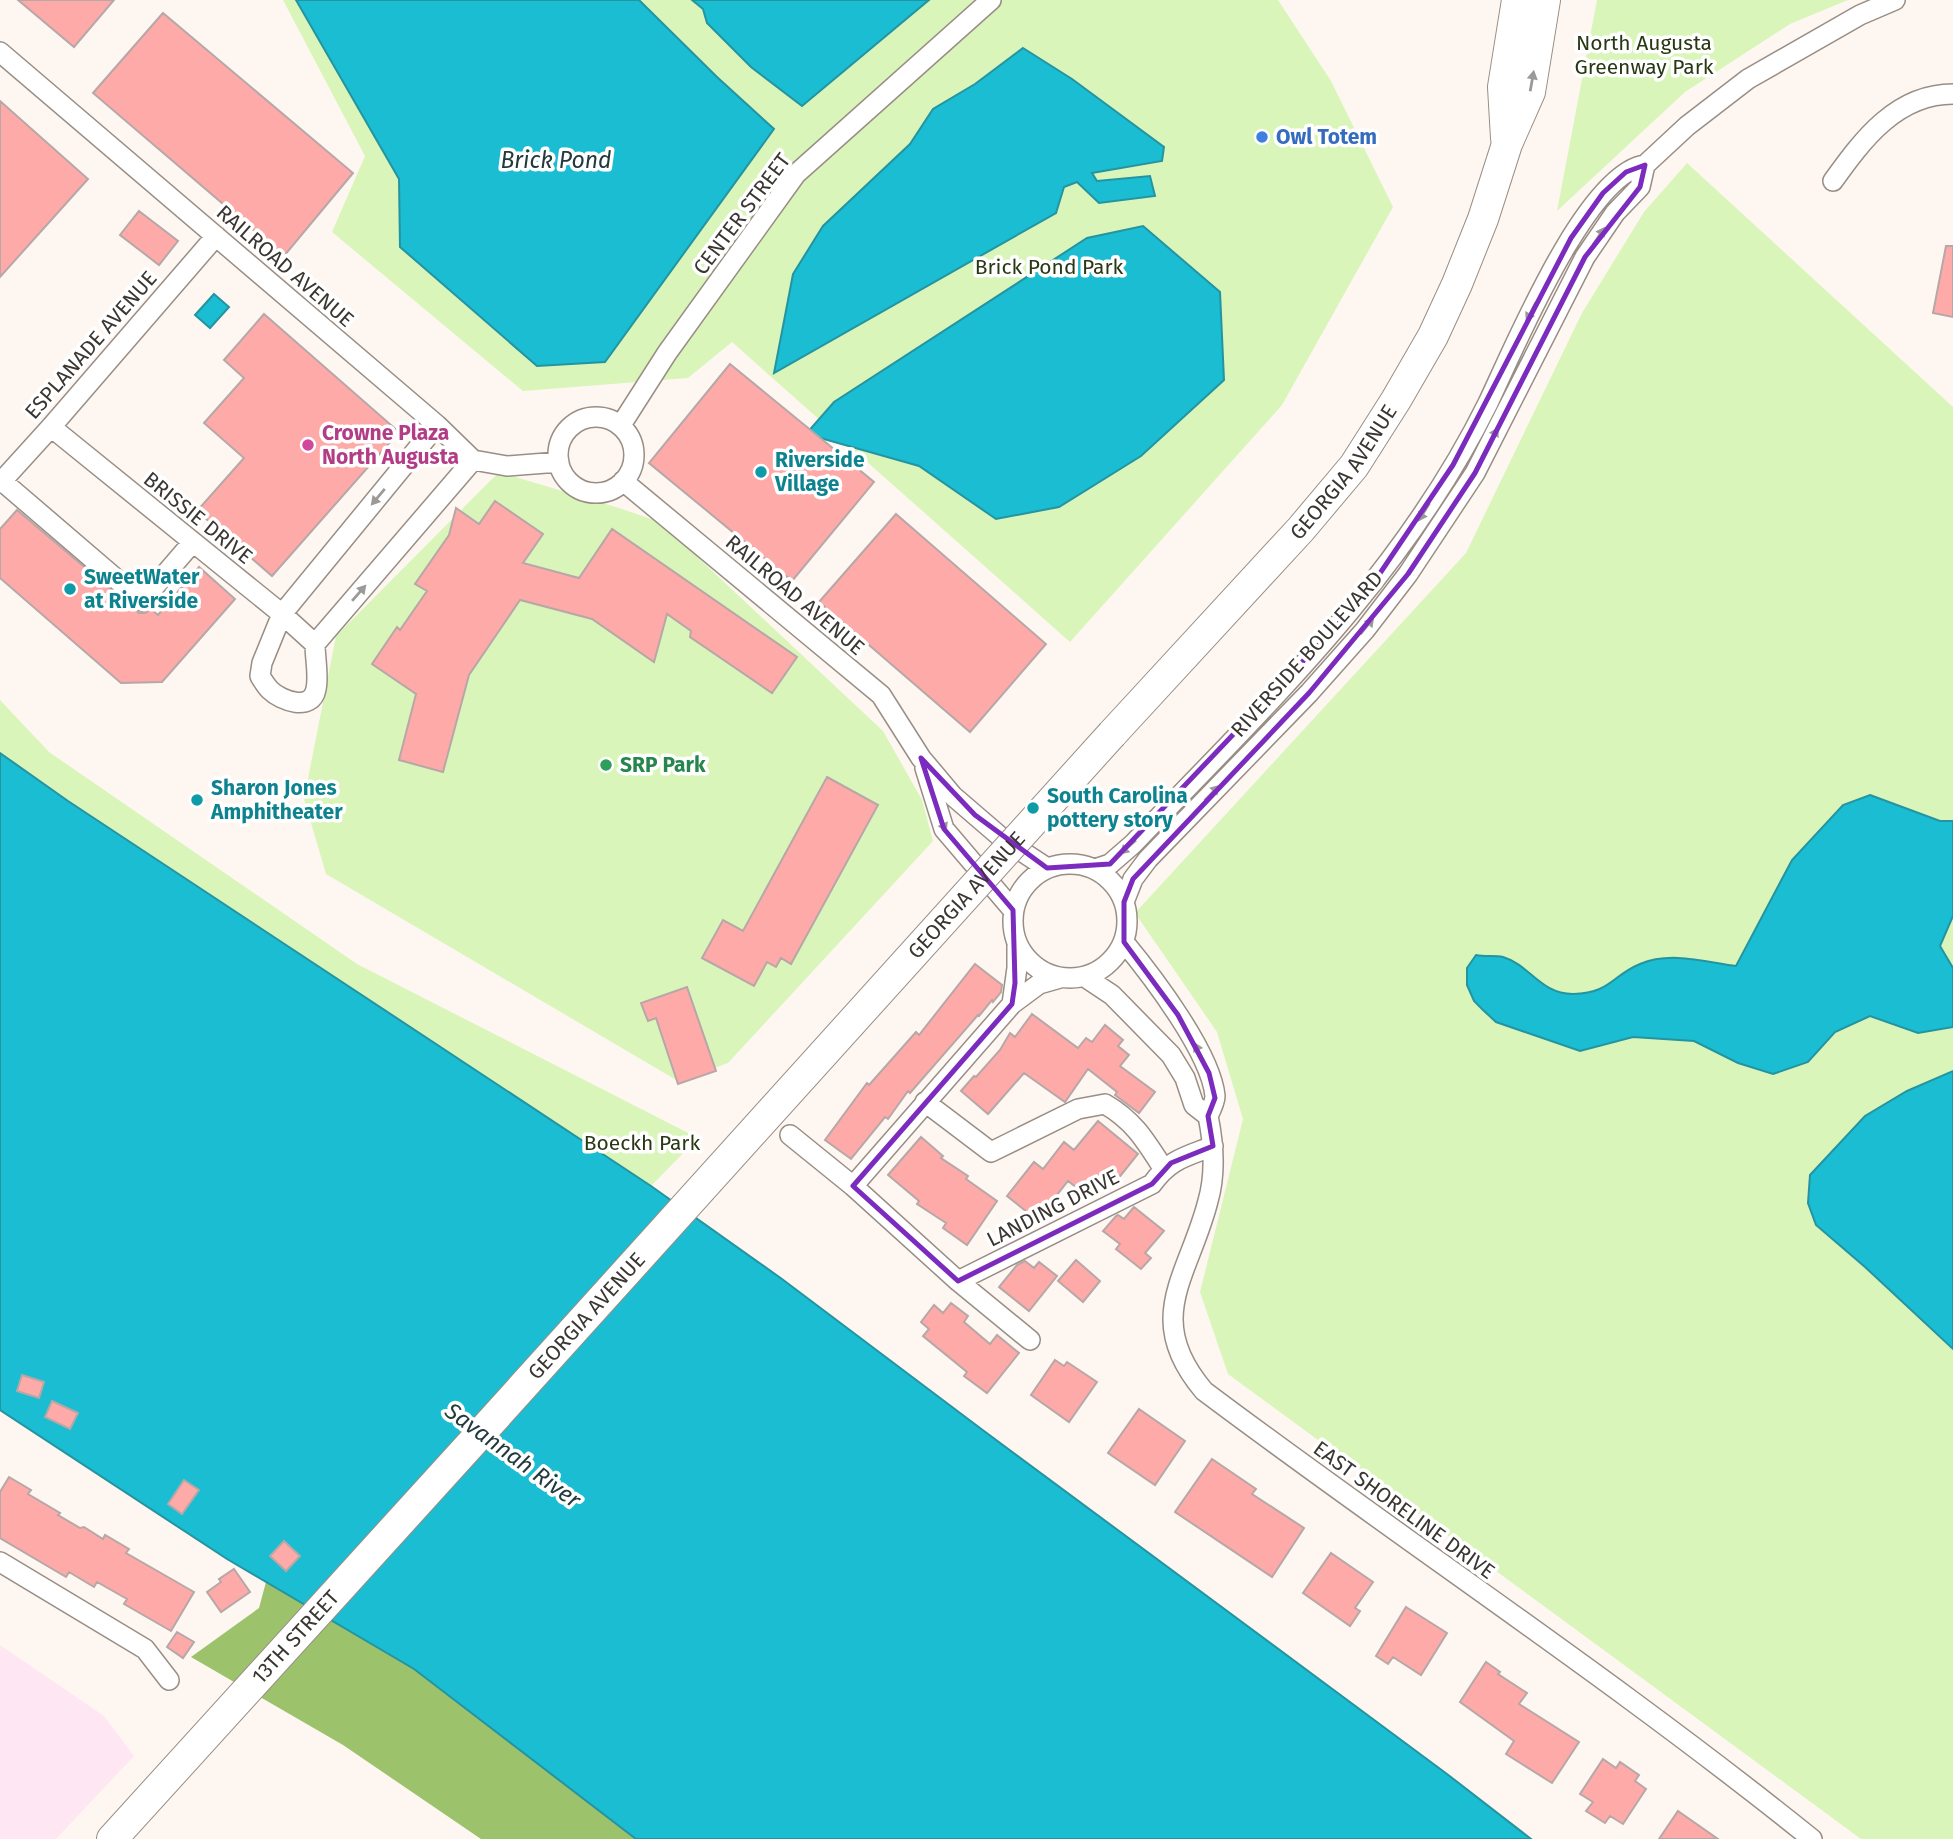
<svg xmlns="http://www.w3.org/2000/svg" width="1953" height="1839" font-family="'Fira Sans',sans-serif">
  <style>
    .commercial { fill: #fee7f3 }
    .green { fill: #d9f5ba }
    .forest { fill: #9cc36b }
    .water { fill: #1abdd1; stroke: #2494a1; stroke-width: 2 }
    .building { fill: #fdaaa9; stroke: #b7a7a6; stroke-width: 2 }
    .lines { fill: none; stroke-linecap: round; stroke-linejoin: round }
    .minor-casing { stroke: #998e85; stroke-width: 22 }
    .primary-casing { stroke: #998e85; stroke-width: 32 }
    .minor { stroke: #fff; stroke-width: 19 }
    .primary { stroke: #fff; stroke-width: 30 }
    .primary-bridge-casing { stroke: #998e85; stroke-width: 32; stroke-linecap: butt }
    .primary-bridge { stroke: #fff; stroke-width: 30 }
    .oneway { fill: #9c9a98 }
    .marked { fill: none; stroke: #7b2cbf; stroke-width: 5; stroke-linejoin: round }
    .shop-dot { fill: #3f7fe0; stroke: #fff; stroke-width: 2.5 }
    .hotel-dot { fill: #d1479c; stroke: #fff; stroke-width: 2.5 }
    .culture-dot { fill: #0f9aa8; stroke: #fff; stroke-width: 2.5 }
    .leisure-dot { fill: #2e9e5b; stroke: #fff; stroke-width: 2.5 }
    .labels { text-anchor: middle; stroke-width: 7; stroke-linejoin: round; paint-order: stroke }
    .park-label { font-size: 21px; fill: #293814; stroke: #fff }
    .shop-label { font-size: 21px; font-weight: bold; fill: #366cbe; stroke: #fff; text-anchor: start }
    .street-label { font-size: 21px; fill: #3a3632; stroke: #fff }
    .hotel-label { font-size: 21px; font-weight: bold; fill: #b23c85; stroke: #fff; text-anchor: start }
    .culture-label { font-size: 21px; font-weight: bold; fill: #0d838f; stroke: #fff; text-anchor: start }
    .leisure-label { font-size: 21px; font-weight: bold; fill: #27864d; stroke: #fff; text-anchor: start }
    .water-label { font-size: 23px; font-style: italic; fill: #22393d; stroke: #fff }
  </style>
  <rect width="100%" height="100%" fill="#fef7f1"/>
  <path class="commercial" d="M 0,1645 L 104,1716 L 134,1756 L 56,1839 L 0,1839 Z"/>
  <path class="green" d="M 283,0 L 1278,0 L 1331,81 L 1393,207 L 1282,405 L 1070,642 L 732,342 L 688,378 L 523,391 L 332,232 L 365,156 Z
    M 1597,0 L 1848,0 L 1790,24 L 1685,92 L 1557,211 Z
    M 1687,163 L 1953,407 L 1953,1839 L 1861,1839 L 1228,1374 L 1200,1292 L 1243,1119 L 1217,1032 L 1135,913 L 1466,553 L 1582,313 L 1644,212 Z
    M 499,472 L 619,508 L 660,522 L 883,731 L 922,800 L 933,841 L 728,1063 L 678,1081 L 326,874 L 304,799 L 336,636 Z
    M 0,700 L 49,752 L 357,964 L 698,1138 L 651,1186 L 68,801 L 0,753 Z"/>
  <path class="forest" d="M 266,1582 L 414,1669 L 636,1839 L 481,1839 L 343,1745 L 191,1657 L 259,1608 Z"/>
  <path class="water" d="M 296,0 L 639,0 L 717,77 L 774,129 L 605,362 L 537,366 L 400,247 L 399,179 Z
    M 692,0 L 929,0 L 802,106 L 751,67 L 707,23 L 703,9 Z
    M 1023,48 L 1072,79 L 1164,147 L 1162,161 L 1092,173 L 1097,181 L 1150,176 L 1155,196 L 1099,203 L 1077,182 L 1064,187 L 1056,213 L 774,373 L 793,274 L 823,226 L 910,144 L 933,109 L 975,84 Z
    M 1143,226 L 1220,292 L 1224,380 L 1141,456 L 1059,507 L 996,519 L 919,466 L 806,434 L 834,402 L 1087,238 Z
    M 214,294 L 229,307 L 210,328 L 195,315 Z
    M 0,753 L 68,801 L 651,1186 L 782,1279 L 980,1428 L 1447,1774 L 1531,1839 L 636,1839 L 414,1669 L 227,1559 L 0,1410 Z
    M 1870,795 L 1940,821 L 1953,821 L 1953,916 L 1940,946 L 1953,968 L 1953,1027 L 1918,1033 L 1870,1016 L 1835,1032 L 1808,1062 L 1773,1074 L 1738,1063 L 1694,1041 L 1633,1037 L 1580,1051 L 1496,1022 L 1483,1010 L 1474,1001 L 1467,985 L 1467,968 L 1476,955 C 1485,957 1495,955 1503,957 C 1530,965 1540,994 1573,994 C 1611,993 1611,976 1640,964 C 1670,951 1706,962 1736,966 L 1792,860 L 1843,805 Z
    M 1953,1071 L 1953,1349 L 1865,1267 L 1816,1225 L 1808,1203 L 1810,1175 L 1865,1116 L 1907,1091 Z"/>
  <path class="building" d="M 18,0 L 114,0 L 74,47 Z
    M 163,13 L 353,173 L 284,256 L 93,93 Z
    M 0,101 L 88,179 L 0,277 Z
    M 139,211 L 178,241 L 159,265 L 120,235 Z
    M 1946,246 L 1953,246 L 1953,317 L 1933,313 Z
    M 264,314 L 399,432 L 272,576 L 197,511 L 244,458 L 204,423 L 244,378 L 224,360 Z
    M 730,364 L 874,482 L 792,581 L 649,463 Z
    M 495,501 L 543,534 L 523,563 L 579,578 L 612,529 L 797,657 L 772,693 L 690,637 L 691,631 L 667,614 L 654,662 L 592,619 L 520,600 L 469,675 L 443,772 L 399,760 L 416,694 L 372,664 L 397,627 L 400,630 L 427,591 L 415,584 L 449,535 L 456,508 L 479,524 Z
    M 17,510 L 139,613 L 145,613 L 151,609 L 158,615 L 199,567 L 235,599 L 162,682 L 121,683 L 0,578 L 0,529 Z
    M 896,514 L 1046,644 L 970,732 L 819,602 Z
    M 827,777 L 878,805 L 791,964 L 781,958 L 776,967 L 767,962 L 754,986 L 702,958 L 723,920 L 743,931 Z
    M 975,964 L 1002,985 L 1001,992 L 993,1002 L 992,1000 L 979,1016 L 978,1015 L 910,1093 L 908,1091 L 888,1119 L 885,1117 L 851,1159 L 825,1140 L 867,1083 L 869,1085 L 916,1032 L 919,1035 Z
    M 687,987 L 716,1071 L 678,1084 L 656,1018 L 648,1021 L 641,1003 Z
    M 1032,1014 L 1078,1048 L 1086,1038 L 1092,1042 L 1105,1025 L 1123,1040 L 1118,1046 L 1129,1055 L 1120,1066 L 1155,1092 L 1139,1113 L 1115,1095 L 1117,1092 L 1088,1069 L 1065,1102 L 1024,1073 L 988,1114 L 961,1091 L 974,1076 L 976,1077 L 1000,1050 L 1010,1033 L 1015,1037 Z
    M 1098,1121 L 1138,1154 L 1117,1180 L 1105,1170 L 1086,1195 L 1068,1181 L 1037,1220 L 1007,1196 L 1034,1162 L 1043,1169 L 1064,1142 L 1074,1150 Z
    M 921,1137 L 943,1156 L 941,1158 L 968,1176 L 966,1179 L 997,1201 L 967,1245 L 943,1228 L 946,1223 L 917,1204 L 919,1201 L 888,1175 Z
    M 1134,1207 L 1164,1231 L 1145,1253 L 1151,1258 L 1141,1269 L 1116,1249 L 1120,1244 L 1103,1231 L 1116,1216 L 1118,1215 L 1124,1219 Z
    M 1076,1260 L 1100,1281 L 1083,1302 L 1058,1281 Z
    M 1025,1261 L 1034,1268 L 1039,1262 L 1057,1276 L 1029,1311 L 999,1287 L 1017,1265 Z
    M 951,1303 L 968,1316 L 964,1322 L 990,1344 L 997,1335 L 1019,1353 L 987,1393 L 964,1376 L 967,1372 L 923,1336 L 929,1329 L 921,1322 L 934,1305 L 943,1313 Z
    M 1055,1360 L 1064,1366 L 1067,1362 L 1097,1382 L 1069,1422 L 1031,1395 Z
    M 22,1375 L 44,1382 L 39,1398 L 17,1391 Z
    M 52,1401 L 78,1413 L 70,1429 L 45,1417 Z
    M 1139,1409 L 1185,1441 L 1155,1485 L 1108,1453 Z
    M 1212,1459 L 1256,1489 L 1252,1494 L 1304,1528 L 1272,1577 L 1175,1512 Z
    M 9,1477 L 31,1490 L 28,1494 L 60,1513 L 58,1515 L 80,1528 L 84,1527 L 103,1539 L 105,1535 L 129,1549 L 126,1553 L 194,1592 L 171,1631 L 124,1604 L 127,1599 L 97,1582 L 94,1587 L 69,1572 L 66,1577 L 0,1538 L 0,1492 Z
    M 184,1480 L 199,1490 L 182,1514 L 168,1504 Z
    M 284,1541 L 300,1556 L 286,1571 L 270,1556 Z
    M 1331,1553 L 1373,1582 L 1355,1608 L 1360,1611 L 1350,1626 L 1303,1593 Z
    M 234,1569 L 250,1592 L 221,1612 L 207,1592 L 221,1582 L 219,1579 Z
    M 1406,1607 L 1447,1633 L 1421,1675 L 1393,1657 L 1388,1664 L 1376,1656 Z
    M 177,1632 L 194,1642 L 183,1658 L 167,1647 Z
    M 1486,1662 L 1500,1672 L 1498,1674 L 1527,1693 L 1519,1704 L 1579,1742 L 1552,1783 L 1506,1754 L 1514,1741 L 1460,1702 Z
    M 1603,1759 L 1616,1768 L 1620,1762 L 1639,1775 L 1635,1781 L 1646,1789 L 1623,1824 L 1610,1816 L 1605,1823 L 1586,1811 L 1593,1802 L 1580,1794 Z
    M 1678,1811 L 1718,1839 L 1659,1839 Z"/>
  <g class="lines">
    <defs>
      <path id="minor" d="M 0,52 L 437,425 L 473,460 L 507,466 L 559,462
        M 1833,181 C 1863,139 1897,94 1953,94
        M558 455a38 38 0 1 1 76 0a38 38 0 1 1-76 0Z
        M 621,425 L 667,353 L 796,174 L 991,0
        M 51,427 L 282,614 L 315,644
        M 2,481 L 142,601 L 192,543
        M 623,481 L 881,695 L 921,758 L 953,796 L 1003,839 L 1047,868
        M 0,483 L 51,427 L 216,236
        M 315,644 C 315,658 319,676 316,689 C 312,712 281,701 270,690 C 266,686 263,681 260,676 L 262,663 L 282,614 L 437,425
        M 315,644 L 473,460
        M 925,768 L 944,829 L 1013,910
        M1013 921a57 57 0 1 1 114 0a57 57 0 1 1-114 0Z
        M 1095,869 L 1110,864 L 1133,844 C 1264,707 1403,576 1488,403 C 1513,351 1586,173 1645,165
        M 1124,902 L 1133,879 L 1148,859 L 1309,693 L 1365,630 L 1408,574 L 1475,473 L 1585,257 L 1615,213 L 1640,187 L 1645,165 L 1687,126 L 1748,79 L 1860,15 L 1895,0
        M 1124,942 C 1152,976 1211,1053 1215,1096 C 1215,1102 1211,1110 1208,1116
        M 1085,977 L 1112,995 L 1171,1055 L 1185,1078 L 1194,1105 L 1208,1116
        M 1012,1004 L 1017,968 L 1017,943
        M 925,1102 L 991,1152 L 1078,1109 L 1105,1104 C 1134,1121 1145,1140 1163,1168
        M 1208,1116 C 1214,1145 1216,1173 1208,1201 C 1189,1276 1142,1318 1204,1391 C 1405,1542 1616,1681 1812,1839
        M 790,1135 L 853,1186
        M 958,1281 L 1152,1184 C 1170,1159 1185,1157 1213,1146
        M 1030,1340 L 958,1281 L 853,1186 L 1012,1004 L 1039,984 L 1060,978
        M 0,1562 L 145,1649 L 169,1680"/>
      <g id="primary">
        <path d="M 1506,138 L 1503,87 L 1517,0"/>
        <path id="s1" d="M 1112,734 L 1301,529 L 1354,466 L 1396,400 L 1433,336 L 1457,284 L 1483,219 L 1507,144 L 1530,92 L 1545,0"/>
        <path id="s2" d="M 112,1839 L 480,1434"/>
      </g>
    </defs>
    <use href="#minor" class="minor-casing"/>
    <use href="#primary" class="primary-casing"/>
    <use href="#minor" class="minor"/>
    <use href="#primary" class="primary"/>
    <defs>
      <g id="primary-bridge">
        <path id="s3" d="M 480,1434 L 1112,734"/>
      </g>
    </defs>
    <use href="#primary-bridge" class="primary-bridge-casing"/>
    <use href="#primary-bridge" class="primary-bridge"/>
  </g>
  <defs><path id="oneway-solid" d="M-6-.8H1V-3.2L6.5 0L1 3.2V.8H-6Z" transform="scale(1.75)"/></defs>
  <g class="oneway">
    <use href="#oneway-solid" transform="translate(1532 81) rotate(-80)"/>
    <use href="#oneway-solid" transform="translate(1599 236) rotate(-56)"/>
    <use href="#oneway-solid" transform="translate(1531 312) rotate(117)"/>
    <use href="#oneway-solid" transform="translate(1493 437) rotate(-62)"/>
    <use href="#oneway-solid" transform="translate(378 497) rotate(130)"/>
    <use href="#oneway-solid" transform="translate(1424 512) rotate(122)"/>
    <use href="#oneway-solid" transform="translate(359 593) rotate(-49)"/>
    <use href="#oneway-solid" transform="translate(1367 626) rotate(-51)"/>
    <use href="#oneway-solid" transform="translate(1212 793) rotate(-46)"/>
    <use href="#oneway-solid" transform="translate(942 822) rotate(66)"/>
    <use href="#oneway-solid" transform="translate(1128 847) rotate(139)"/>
    <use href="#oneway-solid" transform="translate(1199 1052) rotate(-117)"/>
  </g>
  <path class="marked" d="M 1645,165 L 1640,187 L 1585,257 L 1475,473 L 1408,574 L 1309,693 L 1133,879 L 1124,902 L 1124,942 L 1178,1015 L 1209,1073 L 1215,1098 L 1208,1116 L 1213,1146 L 1171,1163 L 1152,1184 L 958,1281 L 853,1186 L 1012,1004 L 1015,983 L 1013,910 L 944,829 L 921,758 L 975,815 L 1047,868 L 1110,864 L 1364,597 L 1453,465 L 1571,238 L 1603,193 L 1626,172 Z"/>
  <circle class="shop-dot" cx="1262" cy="137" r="7"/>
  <circle class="hotel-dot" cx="308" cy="445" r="7"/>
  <g class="culture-dot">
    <circle cx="761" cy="472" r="7"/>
    <circle cx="70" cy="589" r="7"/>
    <circle cx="197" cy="800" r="7"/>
    <circle cx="1033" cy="808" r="7"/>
  </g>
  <circle class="leisure-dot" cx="606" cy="765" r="7"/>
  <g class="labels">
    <g class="park-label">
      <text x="1644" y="50">North Augusta<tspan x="1644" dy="24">Greenway Park</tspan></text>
      <text x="1049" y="274">Brick Pond Park</text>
      <text x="642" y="1150">Boeckh Park</text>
    </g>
    <g class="shop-label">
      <text x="1276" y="144">Owl Totem</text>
    </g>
    <g class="street-label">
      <text transform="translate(742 214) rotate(-53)" y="7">CENTER STREET</text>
      <text transform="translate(285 266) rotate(41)" y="7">RAILROAD AVENUE</text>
      <text transform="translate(91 345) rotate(-49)" y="7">ESPLANADE AVENUE</text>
      <text dy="7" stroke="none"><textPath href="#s1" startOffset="350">GEORGIA AVENUE</textPath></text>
      <text transform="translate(198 518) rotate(39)" y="7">BRISSIE DRIVE</text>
      <text transform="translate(795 595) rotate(40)" y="7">RAILROAD AVENUE</text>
      <text transform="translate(1307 654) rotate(-48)" y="7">RIVERSIDE BOULEVARD</text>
      <text dy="7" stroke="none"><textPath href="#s3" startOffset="726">GEORGIA AVENUE</textPath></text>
      <text transform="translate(1053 1208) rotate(-27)" y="7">LANDING DRIVE</text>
      <text dy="7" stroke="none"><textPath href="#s3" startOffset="159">GEORGIA AVENUE</textPath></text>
      <text transform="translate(1404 1510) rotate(36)" y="7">EAST SHORELINE DRIVE</text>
      <text dy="7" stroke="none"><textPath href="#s2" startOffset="273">13TH STREET</textPath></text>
    </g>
    <g class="hotel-label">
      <text x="322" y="440">Crowne Plaza<tspan x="322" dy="24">North Augusta</tspan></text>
    </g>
    <g class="culture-label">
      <text x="775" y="467">Riverside<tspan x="775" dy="24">Village</tspan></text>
      <text x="84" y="584">SweetWater<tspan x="84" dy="24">at Riverside</tspan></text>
      <text x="211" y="795">Sharon Jones<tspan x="211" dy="24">Amphitheater</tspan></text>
      <text x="1047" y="803">South Carolina<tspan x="1047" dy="24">pottery story</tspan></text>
    </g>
    <g class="leisure-label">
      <text x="620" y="772">SRP Park</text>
    </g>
    <g class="water-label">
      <text x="556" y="168">Brick Pond</text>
      <text transform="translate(513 1455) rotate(36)" y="8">Savannah River</text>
    </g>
  </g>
</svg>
